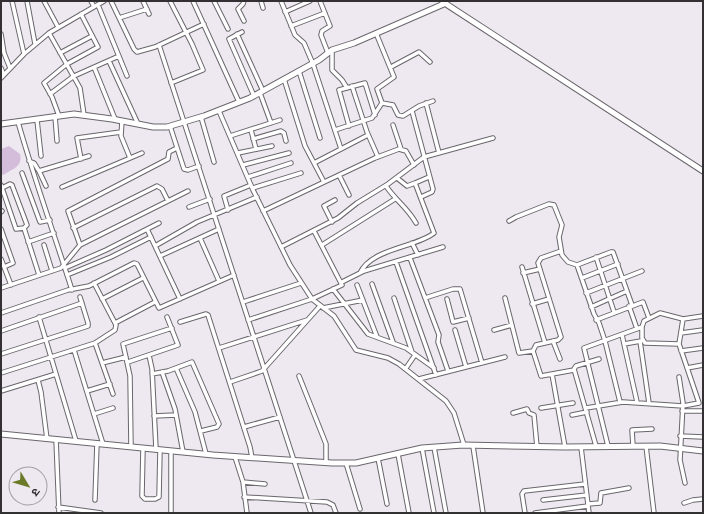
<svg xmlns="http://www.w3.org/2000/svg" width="704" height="514" font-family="Mulish,'Noto Sans Devanagari',sans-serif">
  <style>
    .water { fill: #d4bcdb }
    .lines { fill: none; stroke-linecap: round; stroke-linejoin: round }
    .street-casing { stroke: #6a666c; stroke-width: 5.5 }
    .secondary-casing { stroke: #6a666c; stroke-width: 7 }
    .street { stroke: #fff; stroke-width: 3.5 }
    .secondary { stroke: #fff; stroke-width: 5 }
  </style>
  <rect width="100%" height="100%" fill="#eee9f0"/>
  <path class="water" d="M 9,146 L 20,154 C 23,167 12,169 3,175 L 1,174 L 1,149 Z"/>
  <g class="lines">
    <defs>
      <path id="street" d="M 12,1 L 24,54
        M 27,1 L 35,44
        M 44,1 L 58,27
        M 91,1 L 94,7
        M 111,1 L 134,49 L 137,52 L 155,47 L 204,24
        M 143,1 L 149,14
        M 170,1 L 192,44 L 203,70 L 171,83
        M 193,1 L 239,102
        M 214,1 L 228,29
        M 261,1 L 263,8
        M 281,1 L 295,35 L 304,43 L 313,64 L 341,149
        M 320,1 L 330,26 L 322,31 L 321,35 L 328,53
        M 98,5 L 127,76
        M 285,12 L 310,1
        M 119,18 L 147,9
        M 244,21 L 238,9 L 243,4 L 244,1
        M 291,26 L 325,13
        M 242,32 L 229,39 L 254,96
        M 49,33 L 80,88 L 84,115
        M 376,33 L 394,77 L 377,89 L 382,103 L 393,105 L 398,115 L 403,116 L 419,106 L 433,101
        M 1,34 L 4,53 L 10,68
        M 237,34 L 263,91
        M 159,45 L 311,513
        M 332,50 L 332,70 L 342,80 L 347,88
        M 60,53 L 92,36
        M 109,61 L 138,124
        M 94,67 L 115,119
        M 391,67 L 419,52 L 430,62
        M 1,68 L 4,75
        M 299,71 L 320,138
        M 1,78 L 24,54 L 49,33 L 104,1
        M 284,79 L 305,146 L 324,182
        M 352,86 L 367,132 L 378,157
        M 260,93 L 271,123
        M 50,94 L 74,76 L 119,56
        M 426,103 L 439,153
        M 219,111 L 253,190 L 290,265 L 312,299 L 334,316 L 356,350 L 388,358 L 399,364 L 446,401 L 454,413 L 464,445
        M 412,111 L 433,189 L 432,192 L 421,197
        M 55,116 L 57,141
        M 59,116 L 52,97 L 44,83 L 67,64 L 98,47 L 81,14
        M 201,117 L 214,162
        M 37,120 L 41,156
        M 122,121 L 121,136 L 130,158
        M 18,122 C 34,178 54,234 72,290
        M 393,125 L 401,149
        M 170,126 L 184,169 L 188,170 L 199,166
        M 349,126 L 339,90 L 365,83 L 375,115
        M 251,130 L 256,149
        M 335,130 L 372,118 L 382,103
        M 230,136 L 280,120
        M 253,139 L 281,131 L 284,133 L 286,141
        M 238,153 L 272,146
        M 81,159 L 77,138 L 121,132
        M 29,161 L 34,163 L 39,171 L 89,156
        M 314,163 L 368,135
        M 243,165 L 289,153
        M 39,171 L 46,186
        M 22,173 L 40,222 L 50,220
        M 339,175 L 349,195
        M 248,177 L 291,163
        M 415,183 L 429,177
        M 1,185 L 16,229 L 24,228 L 39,275
        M 386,186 C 396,201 407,207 416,223
        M 62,187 L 142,153
        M 2,188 L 10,184 L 12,185 L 27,225 L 24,228
        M 253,188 L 301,173
        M 189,207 L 210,199
        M 228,210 L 224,196 L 251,185
        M 263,211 L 375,158 L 399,149 L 406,151 L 414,165
        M 1,212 L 2,211
        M 509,221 L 516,217 L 549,204 L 554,205 L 562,225 L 559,237 L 562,255 L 568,262 L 577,265 L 594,314 L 599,323 L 605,341 L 620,402
        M 332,222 L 324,206 L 335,200
        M 73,228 L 157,186 L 162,189 L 168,201
        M 1,229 L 13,263 L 4,267
        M 147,229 L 180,299
        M 200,238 L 219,281
        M 28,242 L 54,233
        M 412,243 L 418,255
        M 44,245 L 52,271
        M 80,245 L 68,211 L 168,159 L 169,152 L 177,148
        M 322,245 L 395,199
        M 155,246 L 197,222 L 257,197
        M 281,247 L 338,218 L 357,203 L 388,184 L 424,157 L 493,138
        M 561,251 L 541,258 L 538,263 L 561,337 L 558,340 L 536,345 L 533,351 L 541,376 L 574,370
        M 160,256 L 219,229
        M 596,257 L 614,312
        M 410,258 L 439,335 L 438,342 L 448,371
        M 1,259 L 11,285
        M 396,262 L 436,375
        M 577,265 L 611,252 L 613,252 L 632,305
        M 522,267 L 545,343
        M 65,268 L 106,250 L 159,223
        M 360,273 C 372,248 415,248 434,233 L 415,183 L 407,186 L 397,178
        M 523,273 L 540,269
        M 67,275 L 111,257 L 151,237
        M 582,278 L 618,264
        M 342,282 L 364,271 L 443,247
        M 372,284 L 393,342
        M 357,285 L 377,337
        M 1,288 L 61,268 L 80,245 L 188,191
        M 333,289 L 368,334 L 406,348 L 434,368
        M 586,293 L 642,271
        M 394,298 L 412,352
        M 425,298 L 453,289 L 460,289 L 482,363
        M 505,298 L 519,353 L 533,351
        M 102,299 L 143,278
        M 447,299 L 453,322 L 469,318
        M 243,302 L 301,283
        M 532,304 L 549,299
        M 629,306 L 637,329
        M 591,307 L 627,291
        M 323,308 L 363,300
        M 1,313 L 68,290 L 89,286 L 134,263 L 137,264 L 159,308 L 234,275
        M 39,317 L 76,441
        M 248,320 L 312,299 L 342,285 L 314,231
        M 596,320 L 643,302 L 649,318
        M 180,322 L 206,314 L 208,315 L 250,447 L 252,458
        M 115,323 L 155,302
        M 642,327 L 642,338 L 645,343 L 679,344
        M 455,330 L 466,367
        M 494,330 L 512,325
        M 1,331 L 82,303
        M 681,333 L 703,330
        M 622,335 L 637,402
        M 553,341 L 560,359
        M 640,341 L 649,403
        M 95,343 L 113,394
        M 624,344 L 641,341
        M 219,348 L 307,320
        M 74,350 L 103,444
        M 681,351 L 703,348
        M 1,354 L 88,326 L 88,323 L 80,297
        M 149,355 L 152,369 L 156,449
        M 128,362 L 178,345 L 167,317
        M 102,363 L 126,357
        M 176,368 L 195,412 L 206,454
        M 406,368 L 415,355
        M 687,368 L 703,365
        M 162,372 L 175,409 L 183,452
        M 1,373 L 95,343 L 115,330 L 116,325 L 94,283
        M 152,374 L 168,371 L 192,362 L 219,424 L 217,427 L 201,431
        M 552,374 L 565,447
        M 299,376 L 326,444 L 326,463
        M 679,377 L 683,403 L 680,460 L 685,483
        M 419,379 L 505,357
        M 38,380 L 41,392 L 47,439
        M 230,382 L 262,371 L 320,306
        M 1,391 L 56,374
        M 87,391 L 110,384
        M 541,408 L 573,403
        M 586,408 L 623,402 L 683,406 L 699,403 L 679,344 L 683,319
        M 682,411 L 703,411
        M 513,413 L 527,409 L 529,413 L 534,415 L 537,447
        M 94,414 L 113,408
        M 572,415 L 587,412
        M 154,416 L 176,415
        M 244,427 L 280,417
        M 680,436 L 703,437
        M 56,439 L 59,513
        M 473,446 L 483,513
        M 596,446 L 574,369 L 576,366 L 599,359
        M 608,446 L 584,348 L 642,327 L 644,321 L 660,313 L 683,319 L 703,316
        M 633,446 L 632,430 L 652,429
        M 646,446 L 654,513
        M 131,447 L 130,376 L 123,344 L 172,328
        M 434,447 L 446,513
        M 581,447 L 589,513
        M 143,448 L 142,496 L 145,499 L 155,499 L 159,497 L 160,450
        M 422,448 L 434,513
        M 398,454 L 409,513
        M 235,457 L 243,482 L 247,513
        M 378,458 L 387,504
        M 346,463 L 360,509
        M 243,482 L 265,484
        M 244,497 L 327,502 L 333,505 L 336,513
        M 95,500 L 97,443
        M 543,500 L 587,495
        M 684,503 L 693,500 L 703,499
        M 588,504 L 600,503 L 601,493 L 629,488
        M 58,507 L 101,513
        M 171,513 L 171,451
        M 525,513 L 522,494 L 524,491 L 585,484
        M 535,513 L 588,506"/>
      <path id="secondary" d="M 443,2 L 703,171
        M 1,124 L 74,114 L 112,119 L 153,127 L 167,127 L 204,116 L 250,98 L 319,60 L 332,50 L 354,43 L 446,3
        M 1,434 L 213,455 L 332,463 L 356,463 L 422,448 L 463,445 L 565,447 L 660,446 L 703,451"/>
    </defs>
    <use href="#street" class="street-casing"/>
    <use href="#secondary" class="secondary-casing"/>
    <use href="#street" class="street"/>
    <use href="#secondary" class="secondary"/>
  </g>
  <rect width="704" height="514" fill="none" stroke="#323033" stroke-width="4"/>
  <g transform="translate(28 486) rotate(128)"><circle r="19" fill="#eee9f0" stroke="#a39fa4"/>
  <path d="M0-3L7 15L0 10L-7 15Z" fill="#6a7a28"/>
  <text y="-6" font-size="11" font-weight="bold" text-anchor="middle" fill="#323033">उ</text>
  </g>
</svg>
